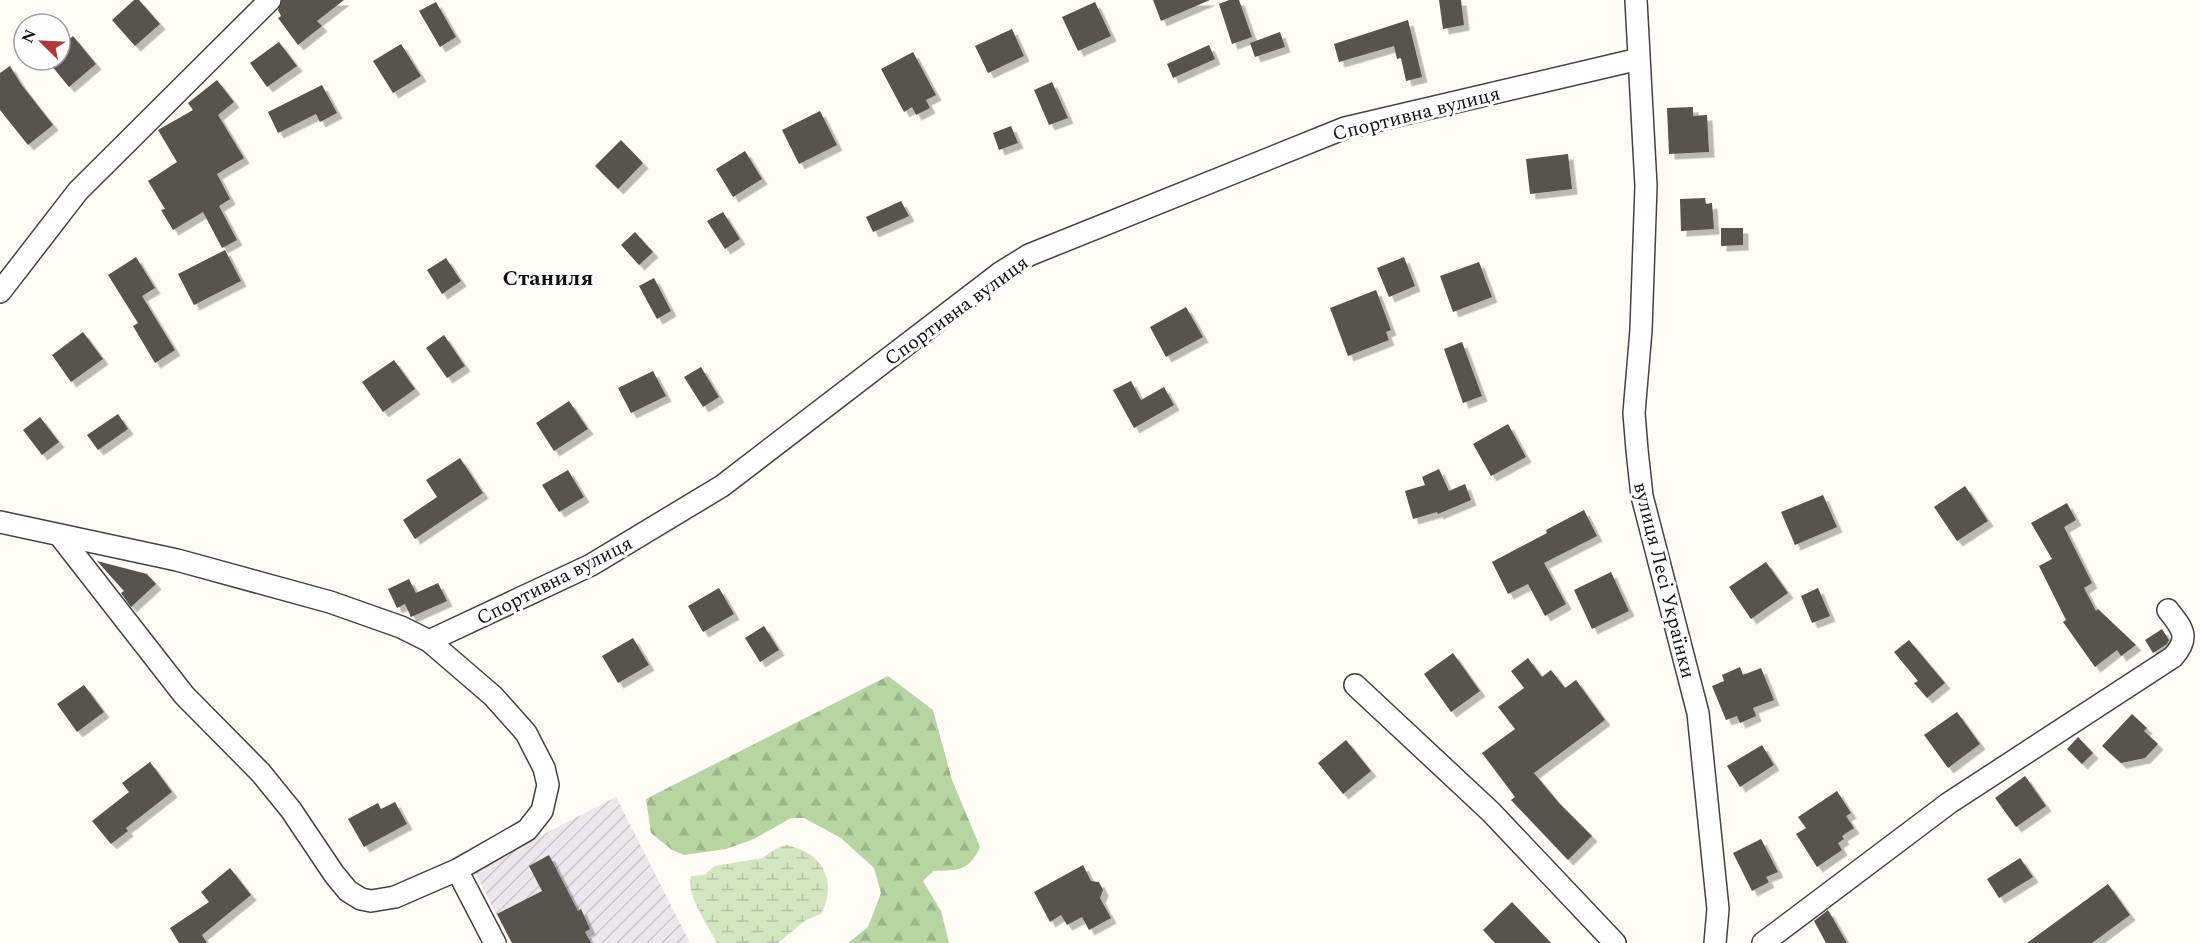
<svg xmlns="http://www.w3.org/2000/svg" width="2200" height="943" font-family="Spectral,serif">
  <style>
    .industrial { fill: url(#industrial-furrows) }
    .forest { fill: url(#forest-firs) }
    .wetland { fill: url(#wetland-marsh) }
    .building { fill: #58524d; filter: url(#shadow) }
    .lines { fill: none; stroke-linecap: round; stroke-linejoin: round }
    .minor-casing { stroke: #434343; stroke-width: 24 }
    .minor { stroke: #fff; stroke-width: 21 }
    .labels { text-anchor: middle; stroke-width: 6; stroke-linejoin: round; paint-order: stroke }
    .street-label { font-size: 20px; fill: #101010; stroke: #fff }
    .quarter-label { font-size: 22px; font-weight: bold; fill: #101010; stroke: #fff }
  </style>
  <defs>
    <pattern id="industrial-furrows" width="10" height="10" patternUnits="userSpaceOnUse" patternTransform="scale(1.5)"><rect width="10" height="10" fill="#ede6ed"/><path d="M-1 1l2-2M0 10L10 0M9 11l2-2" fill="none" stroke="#cac4ca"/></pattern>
    <pattern id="forest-firs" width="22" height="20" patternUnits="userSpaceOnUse" patternTransform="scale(1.5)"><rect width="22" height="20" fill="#b6d5a1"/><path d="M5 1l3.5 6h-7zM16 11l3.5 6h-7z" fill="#9bb68a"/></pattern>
    <pattern id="wetland-marsh" width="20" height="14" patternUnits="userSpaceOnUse" patternTransform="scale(1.5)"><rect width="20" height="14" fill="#d2e6c0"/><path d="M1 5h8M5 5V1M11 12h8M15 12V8" fill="none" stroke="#b3c4a4"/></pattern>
    <filter id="shadow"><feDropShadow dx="5.5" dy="5.5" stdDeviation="0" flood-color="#0004"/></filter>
  </defs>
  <rect width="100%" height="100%" fill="#fefcf4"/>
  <path class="industrial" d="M 616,797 L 690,943 L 511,943 L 474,870 Z"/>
  <path class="forest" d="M 888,676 L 933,710 L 952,780 L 980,847 C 968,872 959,870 933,871 L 923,881 L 941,911 L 949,943 L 848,943 L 868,927 L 881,893 L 874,868 L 841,838 L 804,818 L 791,818 L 754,839 L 726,849 L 684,855 L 672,850 L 651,833 L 646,799 Z"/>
  <path class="wetland" d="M 787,845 C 823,853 838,881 821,914 L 806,920 L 778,943 L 717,943 C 709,927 685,893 691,876 L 704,875 L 715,866 L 762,858 L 779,847 Z"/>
  <path class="building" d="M 134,0 L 139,0 L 160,24 L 135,46 L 112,20 Z
    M 282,0 L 344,0 L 317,21 L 322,26 L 298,45 L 278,18 L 281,16 L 278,10 Z
    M 1153,0 L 1210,0 L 1161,21 Z
    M 1229,0 L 1239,0 L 1252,37 L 1232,44 L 1219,4 Z
    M 1439,0 L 1461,0 L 1464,25 L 1443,29 Z
    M 436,2 L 456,37 L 440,47 L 419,11 Z
    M 1095,2 L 1111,36 L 1078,51 L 1062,17 Z
    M 1408,20 L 1422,77 L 1406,81 L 1401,58 L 1397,59 L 1394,46 L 1339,62 L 1334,44 Z
    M 1012,29 L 1024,56 L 988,73 L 975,46 Z
    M 1280,32 L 1285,47 L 1255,57 L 1250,43 Z
    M 73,36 L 96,64 L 69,87 L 47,60 L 60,60 L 60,47 Z
    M 279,42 L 297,66 L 267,87 L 250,63 Z
    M 401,44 L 421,76 L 393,93 L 373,61 Z
    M 1209,45 L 1215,59 L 1173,78 L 1167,64 Z
    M 913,52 L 936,95 L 926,100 L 930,108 L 916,115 L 912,107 L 904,112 L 881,69 Z
    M 10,66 L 21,84 L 53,125 L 28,145 L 0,110 L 0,73 Z
    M 217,80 L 234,102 L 218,115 L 244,158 L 217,174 L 230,199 L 219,206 L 237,240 L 222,248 L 203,212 L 173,230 L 161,210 L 165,209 L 148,181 L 177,162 L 158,130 L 193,110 L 188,103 Z
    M 1052,82 L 1068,118 L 1049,125 L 1034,90 Z
    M 322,85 L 337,113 L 320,122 L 316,114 L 278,133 L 268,112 Z
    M 1693,107 L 1693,116 L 1707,115 L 1709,152 L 1669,154 L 1667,108 Z
    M 820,111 L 837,145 L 799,164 L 782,130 Z
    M 1011,126 L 1018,143 L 999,150 L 993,133 Z
    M 621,140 L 643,163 L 618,189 L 595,166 Z
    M 745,151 L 762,179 L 733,197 L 716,169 Z
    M 1568,154 L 1572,189 L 1530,194 L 1526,159 Z
    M 1705,198 L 1706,204 L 1712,203 L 1714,229 L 1681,231 L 1680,199 Z
    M 901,201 L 909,216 L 873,232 L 866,217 Z
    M 723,212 L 740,239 L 725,249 L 707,221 Z
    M 1721,228 L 1743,228 L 1743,245 L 1721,246 Z
    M 635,232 L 653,252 L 639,265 L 621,245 Z
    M 225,250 L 241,281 L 194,305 L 178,274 Z
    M 136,257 L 155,288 L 142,296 L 175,350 L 155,363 L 133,326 L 138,323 L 108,275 Z
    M 1404,257 L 1415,286 L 1389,297 L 1377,268 Z
    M 446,258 L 461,281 L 442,294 L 427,270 Z
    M 1479,262 L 1492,297 L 1453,312 L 1440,276 Z
    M 654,278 L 671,311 L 657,319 L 639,286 Z
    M 1376,290 L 1391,330 L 1386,332 L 1389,340 L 1348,356 L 1330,308 Z
    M 1186,307 L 1203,337 L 1166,357 L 1150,327 Z
    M 83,332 L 103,359 L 71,382 L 52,355 Z
    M 444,335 L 465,366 L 447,378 L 426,348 Z
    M 1462,342 L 1482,396 L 1463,403 L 1444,349 Z
    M 394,360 L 415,389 L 383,412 L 362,382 Z
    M 701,367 L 719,397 L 703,407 L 684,377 Z
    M 653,371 L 666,396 L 631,413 L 618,388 Z
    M 1131,381 L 1141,400 L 1164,387 L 1174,405 L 1134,428 L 1113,390 Z
    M 569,401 L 588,429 L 554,451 L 536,423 Z
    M 118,414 L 128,429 L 98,450 L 87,435 Z
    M 40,417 L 59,442 L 42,455 L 23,430 Z
    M 1508,424 L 1526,457 L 1491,476 L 1473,444 Z
    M 460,458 L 483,493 L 415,539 L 403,520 L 437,497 L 426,480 Z
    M 1439,469 L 1449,491 L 1465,484 L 1471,500 L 1438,514 L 1437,512 L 1413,519 L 1405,491 L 1425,485 L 1422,477 Z
    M 568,470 L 584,497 L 559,512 L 542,485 Z
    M 1965,486 L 1988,521 L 1957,541 L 1934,507 Z
    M 1823,495 L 1837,527 L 1795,545 L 1781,512 Z
    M 2067,503 L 2076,520 L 2064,527 L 2092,583 L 2084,588 L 2096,611 L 2098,609 L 2136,645 L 2121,656 L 2117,650 L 2095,667 L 2063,622 L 2066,620 L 2039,566 L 2052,559 L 2031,523 Z
    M 1584,510 L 1597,536 L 1544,563 L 1566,604 L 1545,616 L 1528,584 L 1508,594 L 1492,562 L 1547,533 L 1546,530 Z
    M 97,561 L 147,574 L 156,584 L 131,607 L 121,593 L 124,591 Z
    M 1766,562 L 1788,593 L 1751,619 L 1729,587 Z
    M 1611,572 L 1629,611 L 1592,629 L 1574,590 Z
    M 409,579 L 416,593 L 438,583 L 447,601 L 411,617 L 405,604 L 397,608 L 388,589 Z
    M 719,588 L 734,614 L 703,632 L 688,606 Z
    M 1818,588 L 1830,616 L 1812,623 L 1801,596 Z
    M 764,626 L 779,650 L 760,662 L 745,638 Z
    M 2162,629 L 2169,640 L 2167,644 L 2153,653 L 2145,640 Z
    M 633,638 L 649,665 L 618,683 L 602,656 Z
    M 1909,640 L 1945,683 L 1927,698 L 1914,683 L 1918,681 L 1894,652 Z
    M 1453,653 L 1480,691 L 1451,712 L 1424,674 Z
    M 1528,658 L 1542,677 L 1551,670 L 1565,688 L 1576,680 L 1605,720 L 1534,773 L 1559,803 L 1592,836 L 1568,860 L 1511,800 L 1515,797 L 1482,753 L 1515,729 L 1498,707 L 1524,688 L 1511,671 Z
    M 1740,667 L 1743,675 L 1761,668 L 1774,700 L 1753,708 L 1756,716 L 1740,723 L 1737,716 L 1726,720 L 1712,686 L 1724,681 L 1722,675 Z
    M 84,685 L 104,712 L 77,732 L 57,704 Z
    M 1957,712 L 1980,744 L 1948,768 L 1924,735 Z
    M 2132,714 L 2147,728 L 2144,731 L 2158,744 L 2145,758 L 2121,763 L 2102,746 Z
    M 2078,737 L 2093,753 L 2082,764 L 2067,749 Z
    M 1346,740 L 1371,771 L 1343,794 L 1318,763 Z
    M 1762,745 L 1774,765 L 1740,787 L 1727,766 Z
    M 150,762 L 172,792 L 126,828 L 128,831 L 111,844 L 92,821 L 129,792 L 122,783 Z
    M 2025,776 L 2046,806 L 2016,827 L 1995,798 Z
    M 1837,791 L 1851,813 L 1846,816 L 1854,828 L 1842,836 L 1844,839 L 1838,843 L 1842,850 L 1817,867 L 1796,834 L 1806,828 L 1798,817 Z
    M 395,802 L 407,824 L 364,847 L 348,819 L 378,803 L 381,809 Z
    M 1761,839 L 1778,872 L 1766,877 L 1769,882 L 1752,891 L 1733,853 Z
    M 549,855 L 578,911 L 581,909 L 590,929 L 585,932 L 591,943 L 512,943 L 497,914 L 542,891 L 529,866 Z
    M 2020,858 L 2033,877 L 1999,898 L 1987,879 Z
    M 1083,865 L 1091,881 L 1099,882 L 1103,890 L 1100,898 L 1111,918 L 1089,930 L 1082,917 L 1067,925 L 1061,915 L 1050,922 L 1034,892 Z
    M 230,868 L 251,895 L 202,935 L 207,943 L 179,943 L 170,928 L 209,902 L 201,892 Z
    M 2108,884 L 2130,915 L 2092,943 L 2027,943 Z
    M 1512,902 L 1551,943 L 1495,943 L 1483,930 Z
    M 1828,910 L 1847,943 L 1826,943 L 1814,921 Z"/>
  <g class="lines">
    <defs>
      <path id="minor" d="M 1636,0 L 1646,186 L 1641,330 L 1634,413 L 1637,450 L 1642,496 L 1698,713 L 1718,909 L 1715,943
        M 0,292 L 78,191 L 270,0
        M 0,522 L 177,560 L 330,602 L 401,627 L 429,641 L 493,696 L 526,733 L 544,768 L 548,785 L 542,811 L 527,830 L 457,870 L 395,897 L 371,901 L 361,899 L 348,891 L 334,874 L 291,810 L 261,773 L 184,695 L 60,536
        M 429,641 L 591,565 L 722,486 L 1000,273 L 1029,255 L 1345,128 L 1639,59
        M 1355,685 L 1491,812 L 1615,943
        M 457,870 L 495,943
        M 1763,943 L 1949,803 L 2173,657 C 2191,637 2182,628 2168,610"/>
    </defs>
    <use href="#minor" class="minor-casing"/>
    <use href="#minor" class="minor"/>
  </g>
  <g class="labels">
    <g class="street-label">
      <text transform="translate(1416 113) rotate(-14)" y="7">Спортивна вулиця</text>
      <text transform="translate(956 310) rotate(-36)" y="7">Спортивна вулиця</text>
      <text transform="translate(554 580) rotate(-27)" y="7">Спортивна вулиця</text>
      <text transform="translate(1665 580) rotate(76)" y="7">вулиця Лесі Українки</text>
    </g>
    <g class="quarter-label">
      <text x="548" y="285">Станиля</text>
    </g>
  </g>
  <g transform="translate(42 42) rotate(294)"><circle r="28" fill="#ffffff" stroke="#9f9f9f" stroke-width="1.5"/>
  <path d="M0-4.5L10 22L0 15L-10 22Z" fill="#b33635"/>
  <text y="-9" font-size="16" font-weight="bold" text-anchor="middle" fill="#101010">N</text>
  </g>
</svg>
